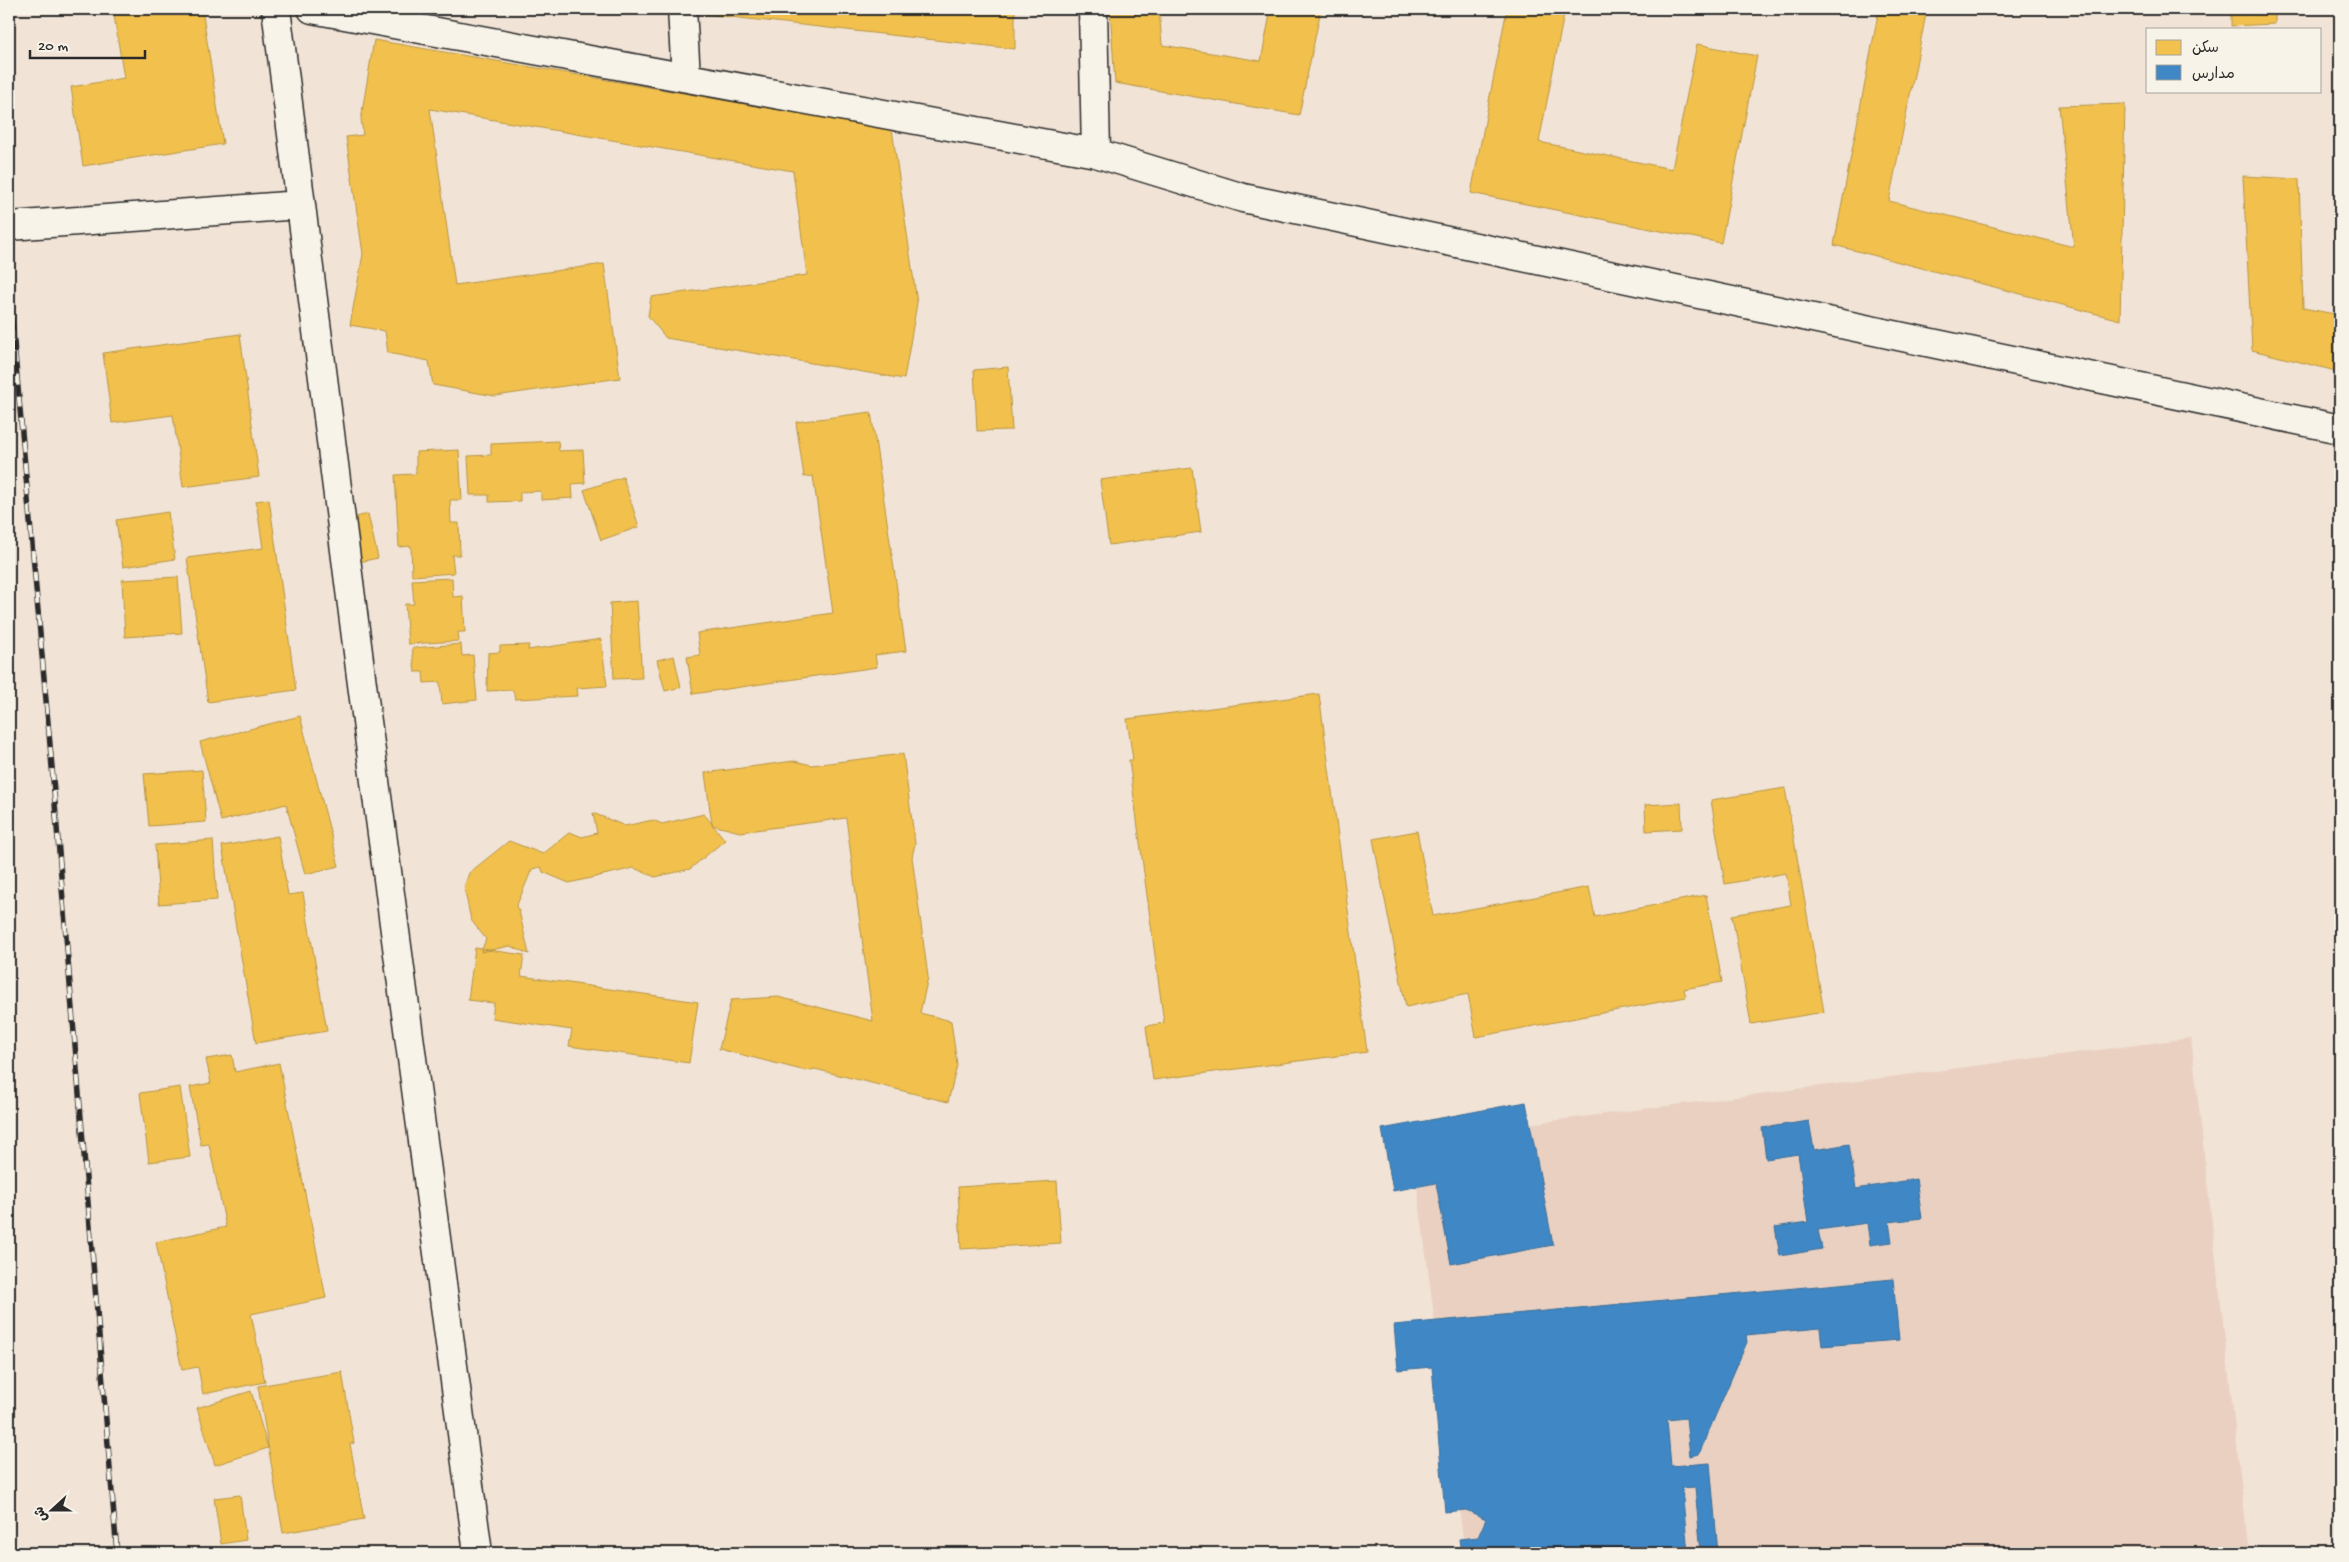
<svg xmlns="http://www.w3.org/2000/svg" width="2349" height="1562" font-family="'Gochi Hand','Playpen Sans Arabic',sans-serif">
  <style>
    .built { fill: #ead0c1 }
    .homes { fill: #f2c14e; stroke: #b69444 }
    .schools { fill: #3f88c5; stroke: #396c97 }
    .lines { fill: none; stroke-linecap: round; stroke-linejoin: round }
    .minor-casing { stroke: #2b2b2b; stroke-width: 31 }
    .minor { stroke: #f7f3e8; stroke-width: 28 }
    .rail-casing { stroke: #2b2b2b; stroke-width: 5.5 }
    .rail { stroke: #f7f3e8; stroke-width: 4; stroke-dasharray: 11; stroke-linecap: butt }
  </style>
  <rect width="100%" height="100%" fill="#f1e3d6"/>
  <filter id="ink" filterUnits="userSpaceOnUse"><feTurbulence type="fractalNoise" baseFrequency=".02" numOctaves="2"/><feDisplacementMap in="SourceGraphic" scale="10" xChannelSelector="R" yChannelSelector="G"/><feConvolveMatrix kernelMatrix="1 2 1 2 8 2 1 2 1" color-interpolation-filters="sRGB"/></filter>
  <g filter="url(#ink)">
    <path class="built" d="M 2191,1038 L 2249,1553 L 1465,1553 L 1411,1139 Z"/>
    <path class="homes" d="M 113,9 L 202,9 L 223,144 L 83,166 L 71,87 L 124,78 Z
      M 695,9 L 1015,9 L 1015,49 L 695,13 Z
      M 1110,9 L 1159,9 L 1162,45 L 1261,61 L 1271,9 L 1321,9 L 1299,115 L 1115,83 Z
      M 1507,9 L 1565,9 L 1539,142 L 1672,169 L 1697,44 L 1757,56 L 1721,243 L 1471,193 Z
      M 1879,9 L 1927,9 L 1889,201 L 2074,247 L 2059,106 L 2125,104 L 2120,320 L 1834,245 Z
      M 2231,9 L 2275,9 L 2275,24 L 2231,26 Z
      M 374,40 L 892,129 L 917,303 L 904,379 L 666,338 L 648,316 L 651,297 L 807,275 L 793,171 L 430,109 L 455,285 L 604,264 L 620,378 L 495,396 L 433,385 L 429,361 L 388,353 L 385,331 L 350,325 L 363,254 L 346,137 L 363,135 L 361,118 Z
      M 2243,176 L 2299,179 L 2303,308 L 2340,315 L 2340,372 L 2252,350 Z
      M 240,334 L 259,477 L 183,487 L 173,415 L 112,423 L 103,353 Z
      M 1008,367 L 1012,430 L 977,431 L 974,370 Z
      M 871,412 L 906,651 L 875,655 L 877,667 L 693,694 L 687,657 L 700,655 L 697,633 L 833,613 L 813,476 L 804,477 L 796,422 Z
      M 558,441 L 559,451 L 583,450 L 585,483 L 572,484 L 573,498 L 541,500 L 541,491 L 520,492 L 520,501 L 489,502 L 489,495 L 470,495 L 468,456 L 491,455 L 491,444 Z
      M 459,450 L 462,500 L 450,500 L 451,523 L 459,523 L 460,555 L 452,555 L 454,573 L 412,576 L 411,546 L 399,547 L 395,475 L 416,474 L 416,452 Z
      M 1192,468 L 1201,532 L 1109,545 L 1100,480 Z
      M 623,477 L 639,527 L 601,540 L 584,490 Z
      M 269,499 L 296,690 L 208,702 L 187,558 L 263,548 L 256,501 Z
      M 168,512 L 175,559 L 123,567 L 116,520 Z
      M 368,514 L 378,558 L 354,563 L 344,520 Z
      M 178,577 L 182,633 L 125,637 L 122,580 Z
      M 452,578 L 453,597 L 463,596 L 465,632 L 458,632 L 459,641 L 408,644 L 405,604 L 414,604 L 412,580 Z
      M 637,601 L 642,678 L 614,679 L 610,603 Z
      M 601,639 L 607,686 L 577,688 L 578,696 L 515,699 L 513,690 L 487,691 L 488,653 L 500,652 L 500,646 L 529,645 L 528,650 Z
      M 461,644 L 462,656 L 473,655 L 477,700 L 442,704 L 440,682 L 424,683 L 423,672 L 415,672 L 412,648 Z
      M 674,656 L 681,687 L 665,691 L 657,660 Z
      M 1319,694 L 1367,1052 L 1153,1080 L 1146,1026 L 1164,1023 L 1129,760 L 1133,760 L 1127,719 Z
      M 300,716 L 339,866 L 305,874 L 286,804 L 221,821 L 200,742 Z
      M 903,754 L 915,844 L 912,857 L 928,977 L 920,1013 L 951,1021 L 957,1065 L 948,1102 L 815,1069 L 806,1071 L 719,1049 L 731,1000 L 778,997 L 873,1021 L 846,818 L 740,832 L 712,825 L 705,773 L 794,761 L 812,765 Z
      M 202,770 L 206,822 L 149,826 L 144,774 Z
      M 1785,788 L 1824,1012 L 1751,1024 L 1732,915 L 1791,905 L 1786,873 L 1725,884 L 1711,800 Z
      M 1681,803 L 1682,829 L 1646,831 L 1645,805 Z
      M 593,813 L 625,826 L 653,820 L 662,824 L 704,814 L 725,840 L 690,869 L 655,877 L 634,868 L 569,883 L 543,872 L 541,867 L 532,869 L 516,907 L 519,911 L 529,954 L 510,946 L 481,952 L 486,939 L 471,920 L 464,887 L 469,873 L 509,841 L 543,854 L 570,832 L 582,837 L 597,833 Z
      M 1417,831 L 1433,916 L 1589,887 L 1595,917 L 1706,895 L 1722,982 L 1684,989 L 1686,997 L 1476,1037 L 1468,994 L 1406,1007 L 1373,839 Z
      M 278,836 L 288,895 L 303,893 L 327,1031 L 256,1043 L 222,846 Z
      M 213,840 L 217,900 L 159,904 L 155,845 Z
      M 475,948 L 524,955 L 521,976 L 698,1002 L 689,1063 L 569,1046 L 572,1030 L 492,1018 L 494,1003 L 468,1000 Z
      M 232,1055 L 235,1072 L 279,1063 L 326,1298 L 251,1314 L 265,1382 L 203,1394 L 198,1367 L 182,1370 L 156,1242 L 226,1227 L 209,1144 L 201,1145 L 190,1087 L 211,1083 L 206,1059 Z
      M 180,1087 L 190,1157 L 149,1162 L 140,1093 Z
      M 1057,1181 L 1061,1243 L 961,1249 L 958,1187 Z
      M 342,1372 L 354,1443 L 350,1444 L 364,1519 L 283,1533 L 258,1386 Z
      M 251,1391 L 268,1448 L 215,1465 L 197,1408 Z
      M 240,1495 L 246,1540 L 221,1544 L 214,1498 Z"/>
    <path class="schools" d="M 1526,1102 L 1553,1245 L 1451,1264 L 1436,1183 L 1393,1191 L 1382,1129 Z
      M 1809,1121 L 1814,1150 L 1849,1144 L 1856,1189 L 1916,1179 L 1922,1218 L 1889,1222 L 1892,1242 L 1870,1245 L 1867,1223 L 1818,1230 L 1822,1249 L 1780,1256 L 1775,1227 L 1808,1222 L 1798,1154 L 1766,1159 L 1762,1128 Z
      M 1893,1279 L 1899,1340 L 1822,1346 L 1820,1328 L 1746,1335 L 1747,1342 L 1699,1454 L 1690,1456 L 1686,1418 L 1667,1420 L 1671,1466 L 1710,1463 L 1718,1553 L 1701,1553 L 1695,1487 L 1682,1488 L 1688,1553 L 1461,1553 L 1459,1539 L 1478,1537 L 1486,1519 L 1466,1510 L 1445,1512 L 1432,1367 L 1398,1370 L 1394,1325 Z"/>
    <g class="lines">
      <defs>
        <path id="minor" d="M 276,9 L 362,684 L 478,1553
          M 312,9 L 1096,153 L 1243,198 L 2340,429
          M 682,9 L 686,77
          M 1093,9 L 1096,153
          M 9,226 L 300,205"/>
      </defs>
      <use href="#minor" class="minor-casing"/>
      <use href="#minor" class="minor"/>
      <defs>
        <path id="rail" d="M 9,287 L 52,767 L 117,1553"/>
      </defs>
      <use href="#rail" class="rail-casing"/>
      <use href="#rail" class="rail"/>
    </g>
  </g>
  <rect width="2349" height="1562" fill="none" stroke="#f7f3e8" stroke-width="30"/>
  <rect x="15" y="15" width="2319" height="1532" fill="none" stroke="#2b2b2b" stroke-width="2" filter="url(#ink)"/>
  <rect x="2146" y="28" width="175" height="65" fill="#f7f3e8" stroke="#a5a39c"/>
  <rect x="2156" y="40" width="25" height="15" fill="#f2c14e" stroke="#a5a39c"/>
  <text x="2192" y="52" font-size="15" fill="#2b2b2b">سكن</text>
  <rect x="2156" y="65" width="25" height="15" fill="#3f88c5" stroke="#a5a39c"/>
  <text x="2192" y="78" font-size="15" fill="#2b2b2b">مدارس</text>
  <g transform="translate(52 1510) rotate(249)" stroke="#f7f3e8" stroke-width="4" paint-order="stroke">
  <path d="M0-4L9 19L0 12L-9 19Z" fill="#2b2b2b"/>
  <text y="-8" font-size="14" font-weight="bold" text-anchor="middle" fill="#2b2b2b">ش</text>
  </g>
  <path d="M30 50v8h115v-8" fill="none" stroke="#2b2b2b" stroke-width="2.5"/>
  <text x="38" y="50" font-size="15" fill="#2b2b2b" stroke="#f7f3e8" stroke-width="4" paint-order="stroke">20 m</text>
</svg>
